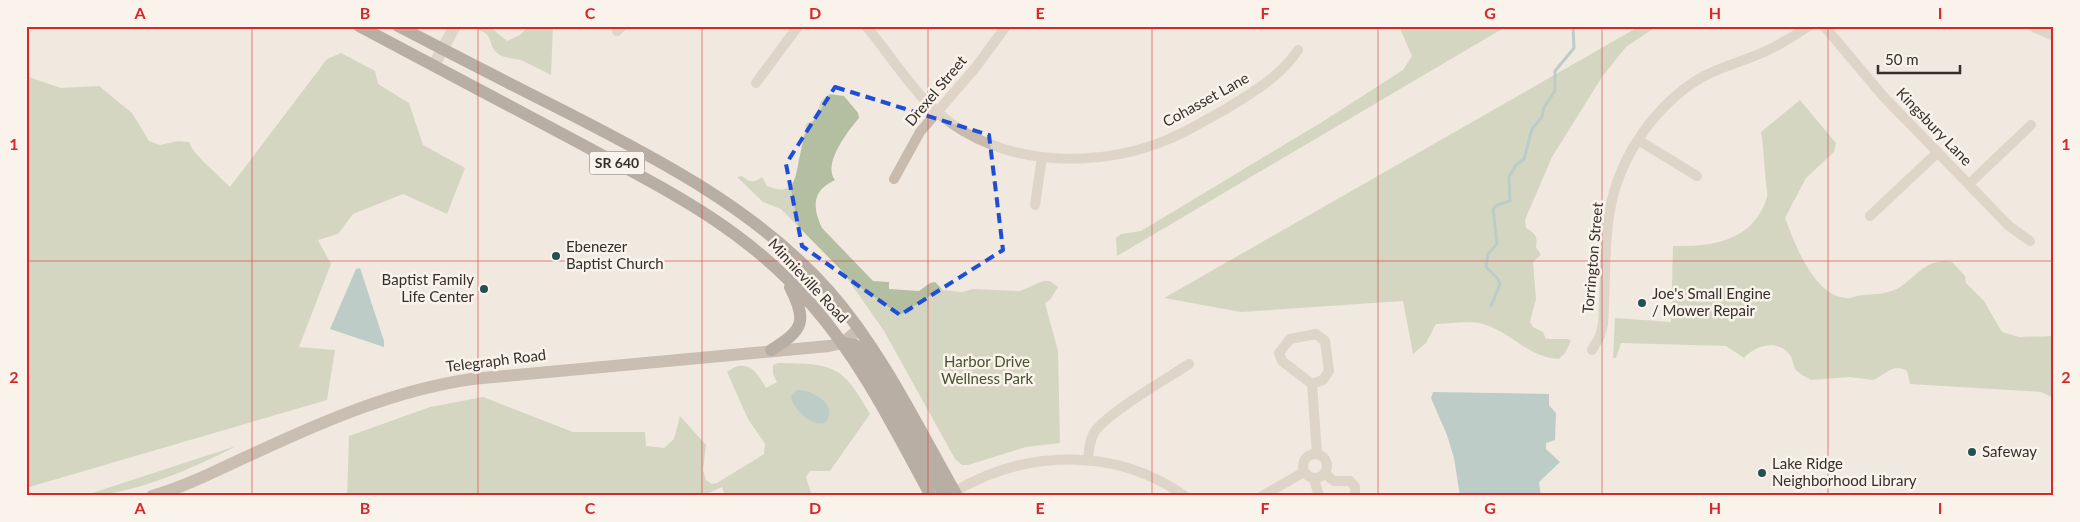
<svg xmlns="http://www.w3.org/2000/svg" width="2080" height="522" font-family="Lato,sans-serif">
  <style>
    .green { fill: #b3bfa0 }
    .water { fill: #80a8ab }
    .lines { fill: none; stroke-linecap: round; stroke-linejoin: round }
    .stream { stroke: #80a8ab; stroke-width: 3 }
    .minor { stroke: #c8baac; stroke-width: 10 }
    .tertiary { stroke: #c8baac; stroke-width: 12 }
    .secondary { stroke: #9c897d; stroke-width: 12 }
    .primary { stroke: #77665c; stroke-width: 12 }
    .marked { fill: none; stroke: #1d4ed8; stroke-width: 4; stroke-dasharray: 10 6; stroke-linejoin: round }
    .grid { fill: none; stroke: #d62828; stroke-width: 1; stroke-opacity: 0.55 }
    .poi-dot { fill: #235055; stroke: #f9f3eb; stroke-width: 2 }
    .labels { text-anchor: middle; stroke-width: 5; stroke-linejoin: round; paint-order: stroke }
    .shield { fill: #f9f3eb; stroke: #716964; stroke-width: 1 }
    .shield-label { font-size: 14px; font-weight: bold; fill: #372e2a }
    .street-label { font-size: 15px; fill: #372e2a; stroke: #f9f3eb }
    .poi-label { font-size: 15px; fill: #372e2a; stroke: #f9f3eb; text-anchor: start }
    .park-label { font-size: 15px; fill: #455330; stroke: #f9f3eb }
    .neatline { fill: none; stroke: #d62828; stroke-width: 2 }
    .grid-label { font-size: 16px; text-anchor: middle; font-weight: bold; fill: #d62828 }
  </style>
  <rect width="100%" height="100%" fill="#f1e9df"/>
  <path class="green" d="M 478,26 L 489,26 L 507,41 L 520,35 L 529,26 L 553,26 L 551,75 C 541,70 532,65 523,61 C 514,58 504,59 497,53 C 487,44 495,36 479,30 Z
    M 1399,26 L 1507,26 L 1117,256 L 1116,238 L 1121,234 L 1141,231 L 1322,122 L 1403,70 L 1412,56 Z
    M 1640,26 L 1657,26 L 1626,47 L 1602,77 L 1552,157 L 1525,220 L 1526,228 C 1535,233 1538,236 1536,247 L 1541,255 L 1533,262 L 1536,299 L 1530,322 L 1533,327 L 1543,332 L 1546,339 L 1568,339 L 1571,341 L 1565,353 L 1559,359 C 1528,358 1508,329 1479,323 C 1466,321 1449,324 1436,324 L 1426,343 L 1413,354 L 1403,301 L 1241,312 L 1164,298 Z
    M 341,53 L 375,71 L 378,84 L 409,103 L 423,145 L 465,168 L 447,214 L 403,194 L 353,214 L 338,234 L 318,240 L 331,264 L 299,347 L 335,350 L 327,400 L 26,488 L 26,76 L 61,88 L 99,86 L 132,113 L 149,141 L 160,145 L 178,141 L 189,142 C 193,155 220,176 230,187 L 327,59 Z
    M 829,94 L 844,96 L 858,113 L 859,118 C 848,131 822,164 835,180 C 812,191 812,206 822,228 L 873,281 L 889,282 L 889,289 L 919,291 L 930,283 L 935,282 L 943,290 L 962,292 L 973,289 L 1020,291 L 1043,281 L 1050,281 L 1058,287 L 1050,300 L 1045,303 L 1058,351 L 1060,443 L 1026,447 L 968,465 L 962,465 L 955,459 L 884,331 L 842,271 L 781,209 L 763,202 L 737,177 L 742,176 C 750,183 754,183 762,177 L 767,186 C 797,198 795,176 800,155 C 802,144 805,135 806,124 L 814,120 L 821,101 Z
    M 1800,100 L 1836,143 L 1834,152 L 1806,178 L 1785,218 C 1795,244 1813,294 1845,298 C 1851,299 1857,295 1863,295 C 1875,294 1890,294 1900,287 C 1918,275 1927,257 1952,262 L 1965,276 L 1966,283 L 1984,301 L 2002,332 L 2019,337 L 2054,336 L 2054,398 L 2041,392 L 1910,384 L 1907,371 C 1894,362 1885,375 1873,380 L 1850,377 L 1811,380 C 1807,378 1797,372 1795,369 C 1793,365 1793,358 1789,354 C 1778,339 1755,345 1744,358 L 1726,346 L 1621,343 L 1616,358 L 1613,358 L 1615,318 L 1671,322 L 1673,246 C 1712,247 1754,241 1767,197 C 1768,193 1766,187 1766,182 C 1764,165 1764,149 1761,132 Z
    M 778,363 C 833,364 842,364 870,414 L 830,471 L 810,471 L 806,477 L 812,496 L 725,496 L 722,487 L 702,496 L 347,496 L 349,436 L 430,407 L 483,397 L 573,432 L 645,432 L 646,446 L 664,448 L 674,439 L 680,416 L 706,445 L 703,470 L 706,480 L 712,484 L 717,483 L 764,454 L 765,444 L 748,419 L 727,372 C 747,357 757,372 766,388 L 777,382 L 773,374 L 773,365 Z
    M 236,446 C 195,468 130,496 83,496 Z"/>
  <path class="water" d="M 360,268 L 384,341 L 384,347 L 330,329 L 356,269 Z
    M 797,390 C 812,389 841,406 825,423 C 812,427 792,409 791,396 Z
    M 1433,392 L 1549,394 L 1549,405 L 1556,413 L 1555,440 L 1546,443 L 1546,449 L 1560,462 L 1539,482 L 1541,496 L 1460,496 L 1454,458 L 1447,435 L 1431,398 Z"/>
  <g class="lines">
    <path class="stream" d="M 1491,306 L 1500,284 L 1498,279 L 1486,267 L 1488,254 L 1497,244 L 1493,209 L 1497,205 L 1510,201 L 1509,177 L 1516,165 L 1524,159 L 1532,129 L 1542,117 L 1544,107 L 1555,91 L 1555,71 L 1574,48 L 1573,26"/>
    <path class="minor" d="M 866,26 C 897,63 920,106 963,131 C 1024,167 1105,166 1169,139 C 1189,131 1207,119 1226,109 C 1253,92 1280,77 1298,50
      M 1824,26 L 1883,96 L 2009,226 L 2030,241
      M 617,31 L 622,26
      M 756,83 L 798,26
      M 1638,140 L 1697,176
      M 894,179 L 920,132 L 976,67 L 1006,26
      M 1969,184 L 2031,125
      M 1035,205 L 1042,157
      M 1870,216 L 1938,152
      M 1316,334 L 1325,341 L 1329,371 L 1323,380 L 1312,384 L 1282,361 L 1279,353 L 1290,339 Z
      M 1592,350 L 1600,336 L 1603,324 C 1606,284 1603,230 1614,192 C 1628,144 1663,98 1706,75 C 1726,65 1747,60 1766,51 C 1781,44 1796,35 1809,26
      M 1312,384 L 1317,454
      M1303 466a12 12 0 1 1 24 0a12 12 0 1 1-24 0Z
      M 1088,460 C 1089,451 1089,441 1094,433 C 1105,414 1168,378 1189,364
      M 1325,474 L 1334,481 L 1350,481 L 1355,487 L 1355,496
      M 1314,479 L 1319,496
      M 954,492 C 1026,449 1115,447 1185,496
      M 1262,496 L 1304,472"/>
    <path class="tertiary" d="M 2034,26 L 2054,35
      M 434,65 L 455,26"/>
    <path class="secondary" d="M 152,496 C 188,486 223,467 257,452 C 326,420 396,390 472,379 L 829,346 L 843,343 L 859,329"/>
    <path class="primary" d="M 359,26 C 430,63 501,101 572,139 C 662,188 743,225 812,305 C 862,362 895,430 931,496
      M 398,26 C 454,55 510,84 566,112 C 660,160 758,211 829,291 C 881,350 918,427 957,496
      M 843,343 L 855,345 L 864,354 L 945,496
      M 771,350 C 803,330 808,322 790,287"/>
  </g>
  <path d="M0 0H2080V522H0ZM 835,87 L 989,135 L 1003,250 L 900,315 L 802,246 L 786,164 Z" fill="#f1e9df" fill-opacity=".55" fill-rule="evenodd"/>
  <path class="marked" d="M 835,87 L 989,135 L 1003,250 L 900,315 L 802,246 L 786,164 Z"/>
  <path class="grid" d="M 252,26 L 252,496M 478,26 L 478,496M 702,26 L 702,496M 928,26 L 928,496M 1152,26 L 1152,496M 1378,26 L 1378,496M 1602,26 L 1602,496M 1828,26 L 1828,496M 26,261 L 2054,261"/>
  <g class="poi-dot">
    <circle cx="556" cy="256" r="5"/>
    <circle cx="484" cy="289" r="5"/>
    <circle cx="1642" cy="303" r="5"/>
    <circle cx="1972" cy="452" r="5"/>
    <circle cx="1762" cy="473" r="5"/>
  </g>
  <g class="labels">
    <rect class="shield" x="589.5" y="151.5" width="55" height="23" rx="4"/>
    <g class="shield-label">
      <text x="617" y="168">SR 640</text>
    </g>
    <g class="street-label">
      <text transform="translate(936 91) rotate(-50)" y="5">Drexel Street</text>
      <text transform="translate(1206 100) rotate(-29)" y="5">Cohasset Lane</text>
      <text transform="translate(1934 127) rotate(46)" y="5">Kingsbury Lane</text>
      <text transform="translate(1593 258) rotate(-85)" y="5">Torrington Street</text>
      <text transform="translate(808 281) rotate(47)" y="5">Minnieville Road</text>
      <text transform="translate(496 361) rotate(-7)" y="5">Telegraph Road</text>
    </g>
    <g class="poi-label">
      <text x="566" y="252">Ebenezer<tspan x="566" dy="17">Baptist Church</tspan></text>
      <text x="474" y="285" text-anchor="end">Baptist Family<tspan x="474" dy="17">Life Center</tspan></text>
      <text x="1652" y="299">Joe's Small Engine<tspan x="1652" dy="17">/ Mower Repair</tspan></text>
      <text x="1982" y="457">Safeway</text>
      <text x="1772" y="469">Lake Ridge<tspan x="1772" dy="17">Neighborhood Library</tspan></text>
    </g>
    <g class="park-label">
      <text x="987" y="367">Harbor Drive<tspan x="987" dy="17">Wellness Park</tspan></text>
    </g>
  </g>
  <rect width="2080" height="522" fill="none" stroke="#f9f3eb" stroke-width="55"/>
  <path d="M1878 65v8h82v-8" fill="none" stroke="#372e2a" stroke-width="2.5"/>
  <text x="1885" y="65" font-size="15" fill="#372e2a" stroke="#f9f3eb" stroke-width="4" paint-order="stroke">50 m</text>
  <rect x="28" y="28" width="2024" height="466" class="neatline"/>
  <g class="grid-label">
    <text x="140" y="19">A</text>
    <text x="365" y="19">B</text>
    <text x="590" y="19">C</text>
    <text x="815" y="19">D</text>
    <text x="1040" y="19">E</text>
    <text x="1265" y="19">F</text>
    <text x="1490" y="19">G</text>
    <text x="1715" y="19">H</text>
    <text x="1940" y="19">I</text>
    <text x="14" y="150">1</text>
    <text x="2066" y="150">1</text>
    <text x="14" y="383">2</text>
    <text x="2066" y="383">2</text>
    <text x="140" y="514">A</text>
    <text x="365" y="514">B</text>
    <text x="590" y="514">C</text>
    <text x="815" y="514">D</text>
    <text x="1040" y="514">E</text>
    <text x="1265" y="514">F</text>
    <text x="1490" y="514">G</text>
    <text x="1715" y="514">H</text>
    <text x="1940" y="514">I</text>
  </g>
</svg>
